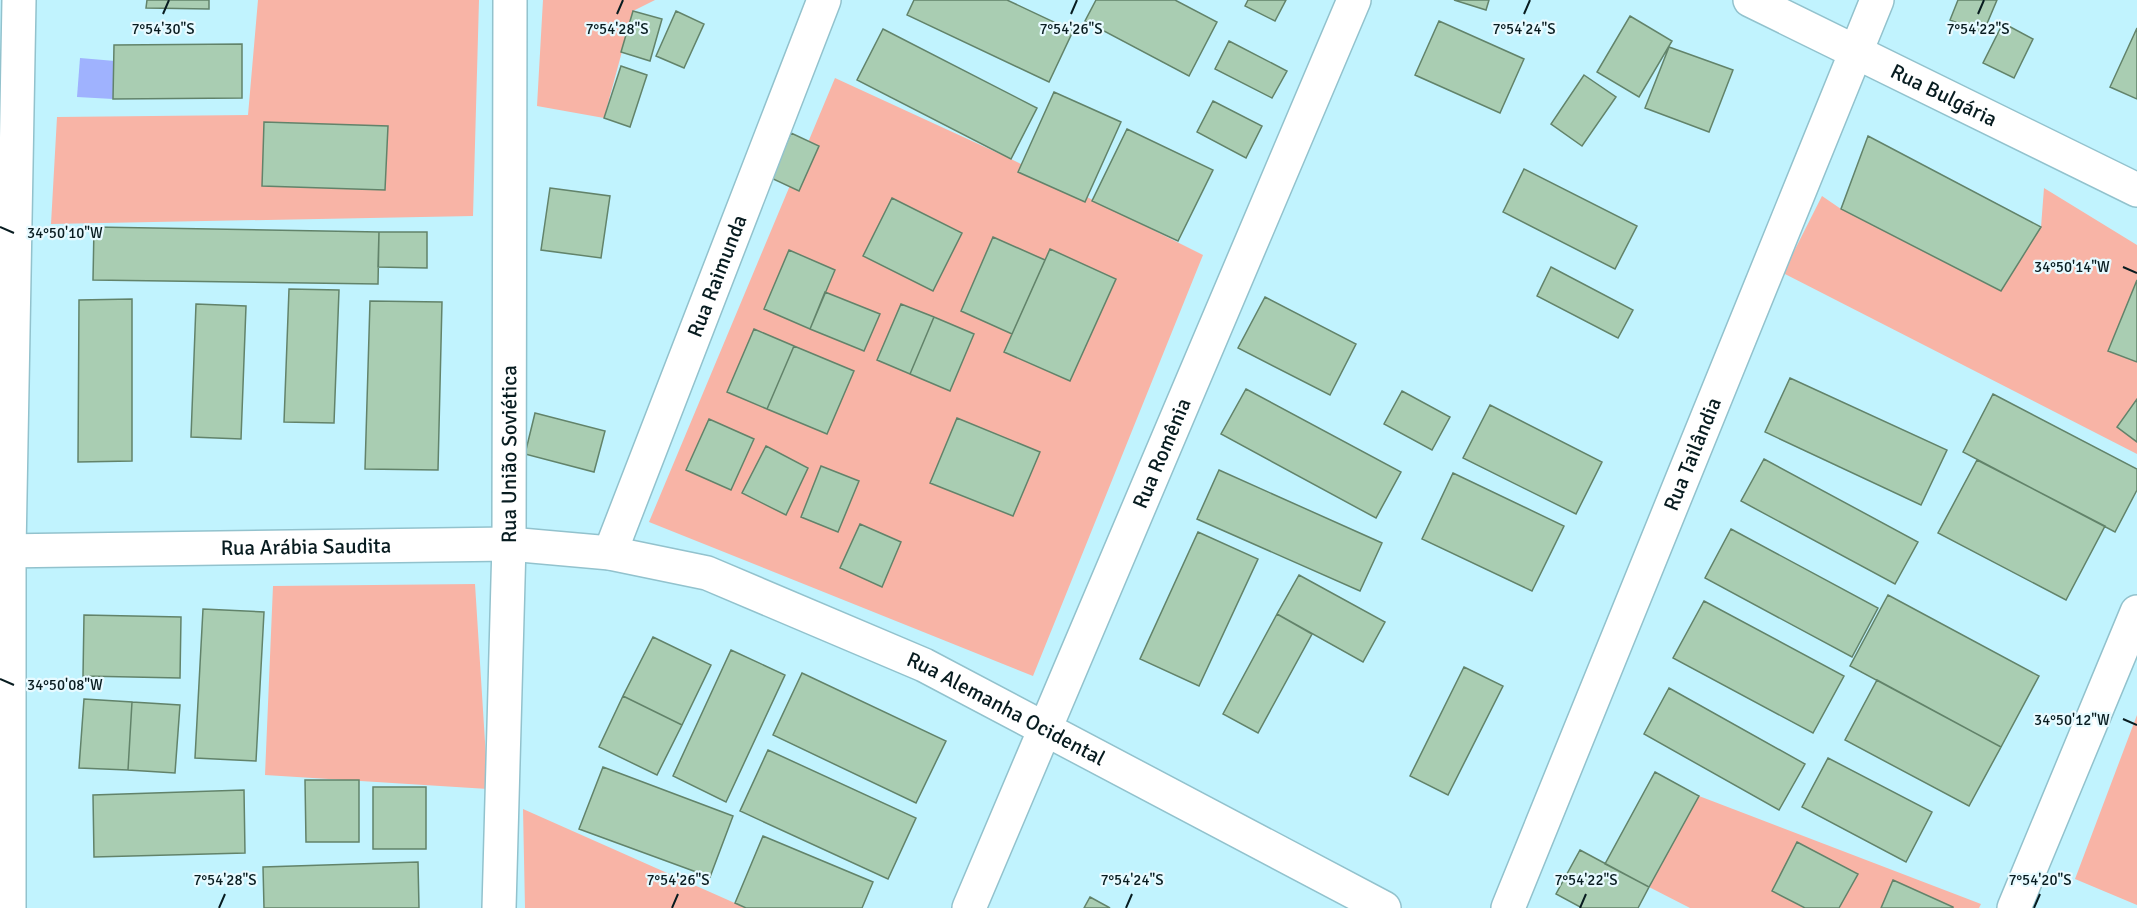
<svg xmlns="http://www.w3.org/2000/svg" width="2137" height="908" font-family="Signika,sans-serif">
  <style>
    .green { fill: #f8b4a6 }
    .water { fill: #9fb2fe }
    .building { fill: #a9cdb2; stroke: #62836a; stroke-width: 1.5 }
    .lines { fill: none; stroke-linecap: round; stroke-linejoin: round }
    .minor-casing { stroke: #92c2cd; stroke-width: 36 }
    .minor { stroke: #fff; stroke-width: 33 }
    .ticks { fill: none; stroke: #081c20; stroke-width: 2 }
    .labels { text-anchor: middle; stroke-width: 4.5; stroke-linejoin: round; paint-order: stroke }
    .street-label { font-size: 21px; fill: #081c20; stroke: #e7faff }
    .ticks-label { font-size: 15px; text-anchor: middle; fill: #081c20; stroke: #e7faff; stroke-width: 4.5; stroke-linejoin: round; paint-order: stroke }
  </style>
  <rect width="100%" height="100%" fill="#c1f3fe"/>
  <path class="green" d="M 258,0 L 479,0 L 473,216 L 51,224 L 57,117 L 248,115 Z
    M 543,0 L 655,0 L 633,11 L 604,118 L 537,106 Z
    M 835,78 L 1011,159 L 1203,255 L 1033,676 L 649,522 Z
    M 2044,188 L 2137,245 L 2137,454 L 1783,273 L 1822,196 L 1841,209 L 2001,291 L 2041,227 Z
    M 475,584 L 488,789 L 265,775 L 273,586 Z
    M 2137,715 L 2137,905 L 2075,879 Z
    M 1699,796 L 1981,904 L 1979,908 L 1690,908 L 1649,887 Z
    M 523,809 L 746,908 L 525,908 Z"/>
  <path class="water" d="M 80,58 L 115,61 L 113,99 L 77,97 Z"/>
  <path class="building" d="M 147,0 L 209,0 L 209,9 L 146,8 Z
    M 914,0 L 1007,0 L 1073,31 L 1049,82 L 907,15 Z
    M 1096,0 L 1175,0 L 1217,22 L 1189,76 L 1085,21 Z
    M 1248,0 L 1286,0 L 1275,21 L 1245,6 Z
    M 1454,0 L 1489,0 L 1486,10 Z
    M 1958,0 L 1997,0 L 1983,33 L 1950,20 Z
    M 633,11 L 662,19 L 650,61 L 621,52 Z
    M 676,11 L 704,24 L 684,68 L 656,56 Z
    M 1630,16 L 1672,41 L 1639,97 L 1597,72 Z
    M 1439,21 L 1524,59 L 1500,113 L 1415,75 Z
    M 2003,23 L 2033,39 L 2014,78 L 1983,63 Z
    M 2137,28 L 2137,99 L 2110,87 Z
    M 883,29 L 1037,108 L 1011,159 L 857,80 Z
    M 1229,41 L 1287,71 L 1272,98 L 1215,69 Z
    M 242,44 L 242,98 L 113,99 L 114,45 Z
    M 1669,47 L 1733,70 L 1709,132 L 1645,108 Z
    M 621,66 L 647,75 L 630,127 L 604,118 Z
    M 1584,75 L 1616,97 L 1582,146 L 1551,124 Z
    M 1054,92 L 1121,122 L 1085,202 L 1018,172 Z
    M 1213,101 L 1262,126 L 1246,158 L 1197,132 Z
    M 264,122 L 388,126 L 385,190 L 262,186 Z
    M 1127,129 L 1213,170 L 1178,241 L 1092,201 Z
    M 791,133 L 819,146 L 799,191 L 771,178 Z
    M 1868,136 L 2041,227 L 2001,291 L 1841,209 Z
    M 1524,169 L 1637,226 L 1615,269 L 1503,212 Z
    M 550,188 L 610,196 L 601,258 L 541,250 Z
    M 892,198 L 962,233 L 933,291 L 863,256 Z
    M 94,227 L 379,232 L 378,284 L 93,280 Z
    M 379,232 L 427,232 L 427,268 L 378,267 Z
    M 993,237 L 1045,260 L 1012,334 L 961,311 Z
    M 1050,249 L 1116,279 L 1070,381 L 1004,352 Z
    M 789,250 L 835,270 L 810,329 L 764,309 Z
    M 1551,267 L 1633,310 L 1618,338 L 1537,296 Z
    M 2137,280 L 2137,362 L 2108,351 Z
    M 289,289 L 339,290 L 334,423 L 284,422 Z
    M 825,292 L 880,314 L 864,351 L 810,329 Z
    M 1265,297 L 1356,344 L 1330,395 L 1238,348 Z
    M 132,299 L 132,461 L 78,462 L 79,300 Z
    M 370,301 L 442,302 L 438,470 L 365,469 Z
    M 196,304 L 246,306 L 241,439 L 191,437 Z
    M 901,304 L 934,317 L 910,374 L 877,360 Z
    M 934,317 L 974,334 L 950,391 L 910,374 Z
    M 754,329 L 794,346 L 767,409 L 727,392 Z
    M 794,346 L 854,371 L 827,434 L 767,409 Z
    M 1790,378 L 1947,450 L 1921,505 L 1765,432 Z
    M 1246,389 L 1401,472 L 1376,518 L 1221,434 Z
    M 1402,391 L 1450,417 L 1432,450 L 1384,424 Z
    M 1993,394 L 2137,469 L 2137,490 L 2115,532 L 1963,452 Z
    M 2137,399 L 2137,442 L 2117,427 Z
    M 1490,405 L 1602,462 L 1576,514 L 1463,458 Z
    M 535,413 L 605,431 L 594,472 L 525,454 Z
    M 957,418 L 1040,452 L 1013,516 L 930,483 Z
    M 709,419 L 754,439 L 731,490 L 686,470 Z
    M 766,446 L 808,468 L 786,515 L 742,493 Z
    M 1764,459 L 1918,542 L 1895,584 L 1741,501 Z
    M 1977,460 L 2105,526 L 2066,600 L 1938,533 Z
    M 821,466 L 859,481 L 838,532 L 801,517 Z
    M 1219,470 L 1382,543 L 1360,591 L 1197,519 Z
    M 1453,473 L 1564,526 L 1532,591 L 1422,539 Z
    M 860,524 L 901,542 L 882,587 L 840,568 Z
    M 1731,529 L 1878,608 L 1852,657 L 1705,578 Z
    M 1198,532 L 1258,559 L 1199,686 L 1140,659 Z
    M 1299,575 L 1385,622 L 1363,662 L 1277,614 Z
    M 1888,595 L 2039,676 L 2001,747 L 1850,666 Z
    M 1704,601 L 1844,676 L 1813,733 L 1673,658 Z
    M 203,609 L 264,612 L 256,761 L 195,758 Z
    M 1277,614 L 1312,634 L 1258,733 L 1223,714 Z
    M 84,615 L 181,617 L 180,678 L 83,676 Z
    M 653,637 L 711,665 L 682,725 L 623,696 Z
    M 731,650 L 785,675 L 726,802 L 673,776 Z
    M 1464,667 L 1503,686 L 1448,795 L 1410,776 Z
    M 802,673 L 946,741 L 916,803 L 773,735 Z
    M 1877,680 L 2001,747 L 1969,806 L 1845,740 Z
    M 1669,688 L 1805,764 L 1779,810 L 1644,734 Z
    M 623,696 L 682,725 L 657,775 L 599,747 Z
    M 84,699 L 132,702 L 128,770 L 79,768 Z
    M 132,702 L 180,705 L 175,773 L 128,770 Z
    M 768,750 L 916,818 L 888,879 L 740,811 Z
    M 1828,758 L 1932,812 L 1906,862 L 1802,807 Z
    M 603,767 L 733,816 L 710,877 L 579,829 Z
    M 1655,772 L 1699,796 L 1649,887 L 1605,864 Z
    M 305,780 L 359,780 L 359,842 L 306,842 Z
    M 373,787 L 426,787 L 426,849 L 373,849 Z
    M 244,790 L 245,853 L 94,857 L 93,795 Z
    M 763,836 L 873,882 L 862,908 L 746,908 L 735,903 Z
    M 1797,842 L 1858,874 L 1839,908 L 1805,908 L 1772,891 Z
    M 1580,850 L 1649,887 L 1638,908 L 1582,908 L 1556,894 Z
    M 418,862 L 419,908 L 264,908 L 263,867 Z
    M 1893,880 L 1953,907 L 1953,908 L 1881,908 Z
    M 1090,897 L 1110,908 L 1084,908 Z"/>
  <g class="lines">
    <defs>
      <g id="minor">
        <path id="s1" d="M 1750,0 L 2137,190"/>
        <path id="s2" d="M 0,551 L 509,544 L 610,553 L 707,573 L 924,665 L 1384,908"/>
        <path id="s3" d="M 610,553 L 824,0"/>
        <path d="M 9,908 L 9,551 L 19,0"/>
        <path id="s4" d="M 499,908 L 509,544 L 510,0"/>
        <path id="s5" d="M 969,908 L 1354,0"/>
        <path id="s6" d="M 1508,908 L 1877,0"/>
        <path d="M 2014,908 L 2137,612"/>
      </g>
    </defs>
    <use href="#minor" class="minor-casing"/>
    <use href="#minor" class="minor"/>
  </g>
  <path class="ticks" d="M 163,14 L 169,0M 617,14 L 623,0M 1071,14 L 1077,0M 1524,14 L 1530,0M 1978,14 L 1984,0M 0,227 L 14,233M 2123,267 L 2137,273M 0,679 L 14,685M 2123,719 L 2137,725M 219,908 L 225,894M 672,908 L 678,894M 1126,908 L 1132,894M 1580,908 L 1586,894M 2034,908 L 2040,894"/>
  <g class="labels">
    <g class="street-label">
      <text dy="7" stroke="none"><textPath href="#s1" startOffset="216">Rua Bulgária</textPath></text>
      <text dy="7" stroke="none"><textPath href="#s3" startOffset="297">Rua Raimunda</textPath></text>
      <text dy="7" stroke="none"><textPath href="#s4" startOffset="454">Rua União Soviética</textPath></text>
      <text dy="7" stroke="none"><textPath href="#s5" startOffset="494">Rua Romênia</textPath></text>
      <text dy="7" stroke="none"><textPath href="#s6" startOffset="490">Rua Tailândia</textPath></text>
      <text dy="7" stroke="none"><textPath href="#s2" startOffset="306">Rua Arábia Saudita</textPath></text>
      <text dy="7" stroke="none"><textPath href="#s2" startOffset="1038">Rua Alemanha Ocidental</textPath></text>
    </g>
  </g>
  <g class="ticks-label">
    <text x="163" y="34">7°54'30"S</text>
    <text x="617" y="34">7°54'28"S</text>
    <text x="1071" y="34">7°54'26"S</text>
    <text x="1524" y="34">7°54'24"S</text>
    <text x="1978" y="34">7°54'22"S</text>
    <text x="65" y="238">34°50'10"W</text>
    <text x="2072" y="272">34°50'14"W</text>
    <text x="65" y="690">34°50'08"W</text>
    <text x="2072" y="725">34°50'12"W</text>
    <text x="225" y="885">7°54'28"S</text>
    <text x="678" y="885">7°54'26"S</text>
    <text x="1132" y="885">7°54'24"S</text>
    <text x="1586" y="885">7°54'22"S</text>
    <text x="2040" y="885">7°54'20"S</text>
  </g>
</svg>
